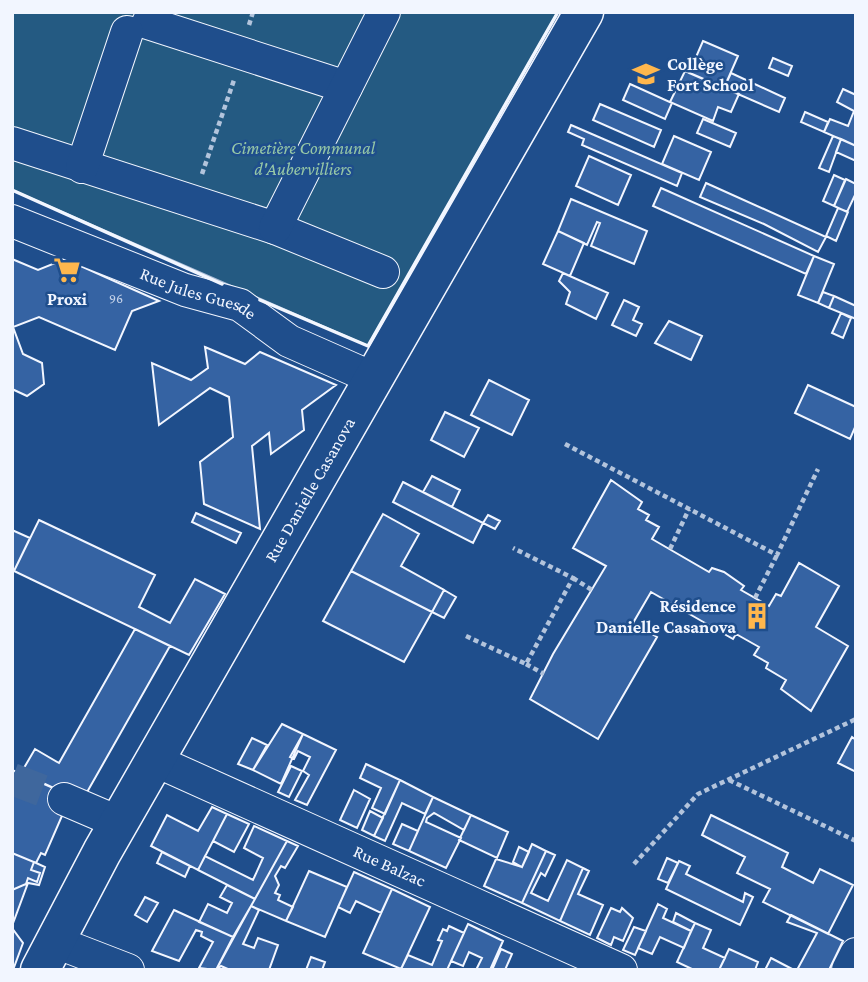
<svg xmlns="http://www.w3.org/2000/svg" width="868" height="982" font-family="'Crimson Pro',serif">
  <style>
    .green { fill: #245a82; stroke: #a8bbd7; stroke-width: 2 }
    .building { fill: #3563a3; stroke: #f2f6ff; stroke-width: 2 }
    .lines { fill: none; stroke-linecap: round; stroke-linejoin: round }
    .minor-tunnel { stroke: #3f679d; stroke-width: 32; stroke-dasharray: 32 16; stroke-linecap: butt }
    .minor-casing { stroke: #f2f6ff; stroke-width: 34 }
    .major-casing { stroke: #f2f6ff; stroke-width: 41 }
    .path { stroke: #b3c4dc; stroke-width: 4.5; stroke-dasharray: 5 3.5; stroke-linecap: butt }
    .minor { stroke: #1f4e8c; stroke-width: 32 }
    .major { stroke: #1f4e8c; stroke-width: 38 }
    .wall { stroke: #f2f6ff; stroke-width: 3.5 }
    .labels { text-anchor: middle; stroke-width: 5; stroke-linejoin: round; paint-order: stroke }
    .number-label { font-size: 14px; fill: #c3d1e8 }
    .poi-label { font-size: 18px; font-weight: bold; fill: #f2f6ff; stroke: #1f4e8c; text-anchor: start }
    .park-label { font-size: 18px; font-style: italic; fill: #97c8a6; stroke: #1f4e8c }
    .street-label { font-size: 18px; fill: #f2f6ff; stroke: #1f4e8c }
  </style>
  <rect width="100%" height="100%" fill="#1f4e8c"/>
  <path class="green" d="M 12,12 L 558,12 L 368,346 L 12,190 Z"/>
  <path class="building" d="M 703,41 L 738,56 L 724,88 L 689,73 Z
    M 773,58 L 792,66 L 788,76 L 769,68 Z
    M 685,71 L 739,94 L 731,112 L 718,107 L 713,121 L 670,102 Z
    M 731,73 L 785,98 L 779,112 L 724,88 Z
    M 630,84 L 672,103 L 665,119 L 623,100 Z
    M 843,89 L 856,95 L 856,146 L 824,132 L 830,119 L 848,126 L 854,111 L 837,102 Z
    M 600,104 L 661,130 L 654,147 L 593,120 Z
    M 805,112 L 828,122 L 824,132 L 801,122 Z
    M 703,119 L 736,133 L 730,147 L 697,133 Z
    M 571,125 L 682,173 L 677,186 L 582,145 L 584,139 L 568,132 Z
    M 674,136 L 711,152 L 699,180 L 662,164 Z
    M 833,136 L 841,139 L 829,172 L 819,168 Z
    M 841,139 L 856,146 L 856,161 L 836,152 Z
    M 589,156 L 631,175 L 618,205 L 576,186 Z
    M 834,175 L 845,180 L 834,206 L 823,201 Z
    M 846,179 L 856,184 L 856,193 L 847,212 L 834,206 Z
    M 706,183 L 826,237 L 818,252 L 764,224 L 700,197 Z
    M 661,188 L 814,256 L 806,274 L 653,206 Z
    M 571,199 L 647,231 L 634,264 L 591,246 L 600,223 L 597,222 L 587,245 L 558,231 Z
    M 838,208 L 848,212 L 836,241 L 826,236 Z
    M 558,231 L 584,243 L 570,276 L 543,264 Z
    M 814,256 L 834,264 L 818,303 L 798,295 Z
    M 12,259 L 38,270 L 65,259 L 159,301 L 132,311 L 115,350 L 39,317 L 13,327 L 23,354 L 42,363 L 44,384 L 27,396 L 12,389 Z
    M 563,273 L 608,293 L 596,319 L 566,304 L 570,292 L 559,281 Z
    M 823,292 L 834,296 L 829,308 L 818,303 Z
    M 834,296 L 856,306 L 856,319 L 829,308 Z
    M 624,300 L 639,307 L 633,320 L 642,324 L 636,336 L 612,325 Z
    M 841,313 L 851,318 L 843,338 L 832,333 Z
    M 669,321 L 702,336 L 691,360 L 655,343 Z
    M 205,347 L 245,364 L 260,352 L 336,385 L 302,410 L 304,430 L 271,454 L 269,433 L 252,446 L 260,529 L 204,504 L 200,462 L 233,437 L 229,397 L 210,388 L 159,425 L 152,363 L 191,380 L 208,368 Z
    M 489,380 L 529,400 L 512,435 L 471,415 Z
    M 808,385 L 856,407 L 856,425 L 850,439 L 795,413 Z
    M 445,412 L 479,428 L 464,457 L 431,440 Z
    M 432,476 L 460,490 L 452,507 L 423,492 Z
    M 611,480 L 642,502 L 638,509 L 649,515 L 646,520 L 659,527 L 652,539 L 709,572 L 712,568 L 724,572 L 744,586 L 741,590 L 769,606 L 776,594 L 781,596 L 799,563 L 839,586 L 816,627 L 848,646 L 811,711 L 781,689 L 786,680 L 766,668 L 768,663 L 754,655 L 759,647 L 736,634 L 733,639 L 651,592 L 633,623 L 657,637 L 598,739 L 530,699 L 553,654 L 606,566 L 573,548 Z
    M 403,482 L 483,523 L 473,543 L 393,502 Z
    M 196,513 L 241,533 L 236,543 L 192,522 Z
    M 383,514 L 419,534 L 401,566 L 444,590 L 432,612 L 351,571 Z
    M 488,515 L 500,521 L 495,529 L 483,523 Z
    M 39,520 L 155,575 L 139,607 L 170,623 L 195,579 L 225,594 L 189,655 L 14,571 Z
    M 12,530 L 30,538 L 14,571 L 12,570 Z
    M 351,571 L 432,612 L 404,662 L 323,621 Z
    M 444,590 L 456,597 L 444,618 L 432,612 Z
    M 135,629 L 170,646 L 82,801 L 21,773 L 35,749 L 59,763 Z
    M 282,724 L 303,734 L 281,784 L 253,770 Z
    M 303,734 L 336,750 L 307,805 L 295,800 L 309,775 L 303,771 L 310,757 L 298,751 L 294,759 L 290,757 Z
    M 852,737 L 856,740 L 856,772 L 838,763 Z
    M 252,738 L 267,745 L 253,770 L 238,764 Z
    M 366,764 L 400,780 L 385,814 L 372,808 L 381,788 L 360,778 Z
    M 291,766 L 302,771 L 289,797 L 278,792 Z
    M 12,770 L 67,794 L 65,809 L 45,855 L 41,853 L 36,863 L 12,853 Z
    M 400,780 L 433,797 L 425,814 L 402,803 L 385,841 L 374,836 Z
    M 354,790 L 370,799 L 357,828 L 340,820 Z
    M 433,797 L 471,815 L 464,830 L 434,813 L 427,818 L 426,822 L 461,838 L 446,868 L 409,851 Z
    M 212,807 L 227,814 L 198,870 L 151,846 L 167,815 L 198,831 Z
    M 370,811 L 383,818 L 374,836 L 362,830 Z
    M 227,814 L 249,824 L 234,852 L 213,841 Z
    M 471,815 L 508,832 L 497,858 L 459,840 Z
    M 711,815 L 788,853 L 782,867 L 813,883 L 820,869 L 853,885 L 828,934 L 763,902 L 770,889 L 737,873 L 745,857 L 702,835 Z
    M 402,824 L 418,831 L 409,851 L 393,844 Z
    M 254,826 L 287,841 L 255,899 L 198,870 L 205,856 L 253,880 L 263,858 L 244,848 Z
    M 287,841 L 298,846 L 285,868 L 281,866 L 275,876 L 279,885 L 275,893 L 280,895 L 278,900 L 293,907 L 286,921 L 251,906 Z
    M 532,844 L 546,851 L 522,903 L 484,886 L 496,859 L 522,867 Z
    M 519,847 L 529,852 L 522,867 L 513,862 Z
    M 546,851 L 555,855 L 545,876 L 541,873 L 531,893 L 548,901 L 567,860 L 583,868 L 560,921 L 522,903 Z
    M 162,852 L 190,866 L 185,877 L 157,863 Z
    M 12,853 L 34,862 L 31,870 L 40,873 L 37,882 L 28,878 L 26,884 L 12,890 Z
    M 667,858 L 678,863 L 668,883 L 658,879 Z
    M 679,861 L 690,866 L 686,874 L 743,902 L 745,893 L 753,897 L 740,925 L 666,889 Z
    M 34,862 L 45,867 L 39,885 L 28,883 L 12,926 L 12,890 L 26,884 L 28,878 L 37,882 L 40,873 L 31,870 Z
    M 583,868 L 589,871 L 578,894 L 603,905 L 590,935 L 560,921 Z
    M 309,871 L 347,887 L 325,937 L 286,921 Z
    M 354,872 L 392,889 L 381,913 L 356,901 L 350,913 L 338,907 Z
    M 227,885 L 255,899 L 233,937 L 199,922 L 208,904 L 227,913 L 232,903 L 220,897 Z
    M 392,889 L 430,907 L 401,969 L 363,953 Z
    M 145,897 L 158,903 L 147,922 L 135,915 Z
    M 658,904 L 667,909 L 663,918 L 691,931 L 684,948 L 660,937 L 652,954 L 638,948 Z
    M 251,906 L 259,910 L 243,944 L 254,948 L 258,938 L 278,945 L 269,970 L 230,970 L 221,966 L 216,970 Z
    M 611,908 L 620,912 L 622,908 L 633,918 L 623,941 L 614,937 L 611,945 L 597,938 Z
    M 174,910 L 233,937 L 216,970 L 199,968 L 213,942 L 201,936 L 202,932 L 196,930 L 179,961 L 152,951 Z
    M 676,913 L 695,923 L 691,931 L 673,922 Z
    M 791,915 L 843,941 L 829,970 L 797,970 L 817,933 L 787,922 Z
    M 695,923 L 711,930 L 703,948 L 725,958 L 719,970 L 694,970 L 677,962 Z
    M 468,924 L 503,941 L 490,970 L 476,970 L 482,958 L 469,952 L 463,966 L 451,961 Z
    M 449,926 L 464,933 L 447,970 L 401,969 L 408,955 L 432,965 L 442,941 L 438,940 L 443,929 L 447,931 Z
    M 634,927 L 646,931 L 635,955 L 623,950 Z
    M 12,928 L 23,943 L 13,970 L 12,970 Z
    M 501,949 L 512,954 L 505,970 L 492,970 Z
    M 729,949 L 758,962 L 755,970 L 719,970 Z
    M 311,957 L 325,962 L 322,970 L 306,970 Z
    M 771,958 L 794,970 L 765,970 Z"/>
  <g class="lines">
    <path class="minor-tunnel" d="M 12,779 L 64,799"/>
    <defs>
      <g id="minor">
        <path d="M 148,23 L 346,87"/>
        <path d="M 12,143 L 275,228 L 383,272"/>
        <path d="M 82,167 L 127,32"/>
        <path id="s1" d="M 12,221 L 185,290 L 240,305 L 289,341 L 375,379"/>
        <path d="M 275,228 L 384,12"/>
        <path id="s2" d="M 156,761 L 621,970"/>
        <path d="M 64,799 L 120,823"/>
        <path d="M 53,941 L 128,970"/>
        <path d="M 848,970 L 856,954"/>
      </g>
      <g id="major">
        <path id="s3" d="M 40,970 L 102,852 L 584,12"/>
      </g>
    </defs>
    <use href="#minor" class="minor-casing"/>
    <use href="#major" class="major-casing"/>
    <path class="path" d="M 249,25 L 253,12
      M 202,174 L 234,80
      M 565,444 L 777,555 L 818,469
      M 670,549 L 689,509
      M 573,578 L 592,590
      M 755,598 L 777,555
      M 466,636 L 526,664 L 573,578 L 513,548
      M 526,664 L 544,674
      M 729,780 L 856,841
      M 634,864 L 698,794 L 856,719"/>
    <use href="#minor" class="minor"/>
    <use href="#major" class="major"/>
    <path class="wall" d="M 12,190 L 222,284
      M 260,300 L 368,346 L 558,12"/>
  </g>
  <defs>
    <symbol id="school-bare" viewBox="-9 -9 18 18"><path d="M0-5L7-2L0 1L-7-2ZM-4 1L0 2.5L4 1V4Q0 6-4 4Z" fill="#ffb74d" stroke="#1f4e8c" stroke-width="2.5" paint-order="stroke"/></symbol>
    <symbol id="supermarket-bare" viewBox="-9 -9 18 18"><path d="M-6-5.5h2.5l.6 2H6L4.5 2H-2.5L-4.4-4H-6ZM-1.5 3.2a1.3 1.3 0 1 0 .1 0ZM3 3.2a1.3 1.3 0 1 0 .1 0Z" fill="#ffb74d" stroke="#1f4e8c" stroke-width="2.5" paint-order="stroke"/></symbol>
    <symbol id="building-bare" viewBox="-9 -9 18 18"><path d="M-4-6H4V6H1V3H-1V6H-4ZM-2.5-4.3h1.7v1.8h-1.7ZM.8-4.3h1.7v1.8H.8ZM-2.5-1h1.7V.8h-1.7ZM.8-1h1.7V.8H.8Z" fill="#ffb74d" stroke="#1f4e8c" stroke-width="2.5" paint-order="stroke"/></symbol>
  </defs>
  <g fill-rule="evenodd">
    <use href="#school-bare" x="627" y="55" width="38" height="38"/>
    <use href="#supermarket-bare" x="48" y="251" width="38" height="38"/>
    <use href="#building-bare" x="738" y="597" width="38" height="38"/>
  </g>
  <g class="labels">
    <g class="number-label">
      <text x="116" y="303">96</text>
    </g>
    <g class="poi-label">
      <text x="667" y="70">Collège<tspan x="667" dy="21">Fort School</tspan></text>
      <text x="67" y="305" text-anchor="middle">Proxi</text>
      <text x="736" y="612" text-anchor="end">Résidence<tspan x="736" dy="21">Danielle Casanova</tspan></text>
    </g>
    <g class="park-label">
      <text x="303" y="154">Cimetière Communal<tspan x="303" dy="21">d'Aubervilliers</tspan></text>
    </g>
    <g class="street-label">
      <text dy="6" stroke="none"><textPath href="#s1" startOffset="200">Rue Jules Guesde</textPath></text>
      <text dy="6" stroke="none"><textPath href="#s3" startOffset="551">Rue Danielle Casanova</textPath></text>
      <text dy="6" stroke="none"><textPath href="#s2" startOffset="256">Rue Balzac</textPath></text>
    </g>
  </g>
  <rect width="868" height="982" fill="none" stroke="#f2f6ff" stroke-width="28"/>
</svg>
